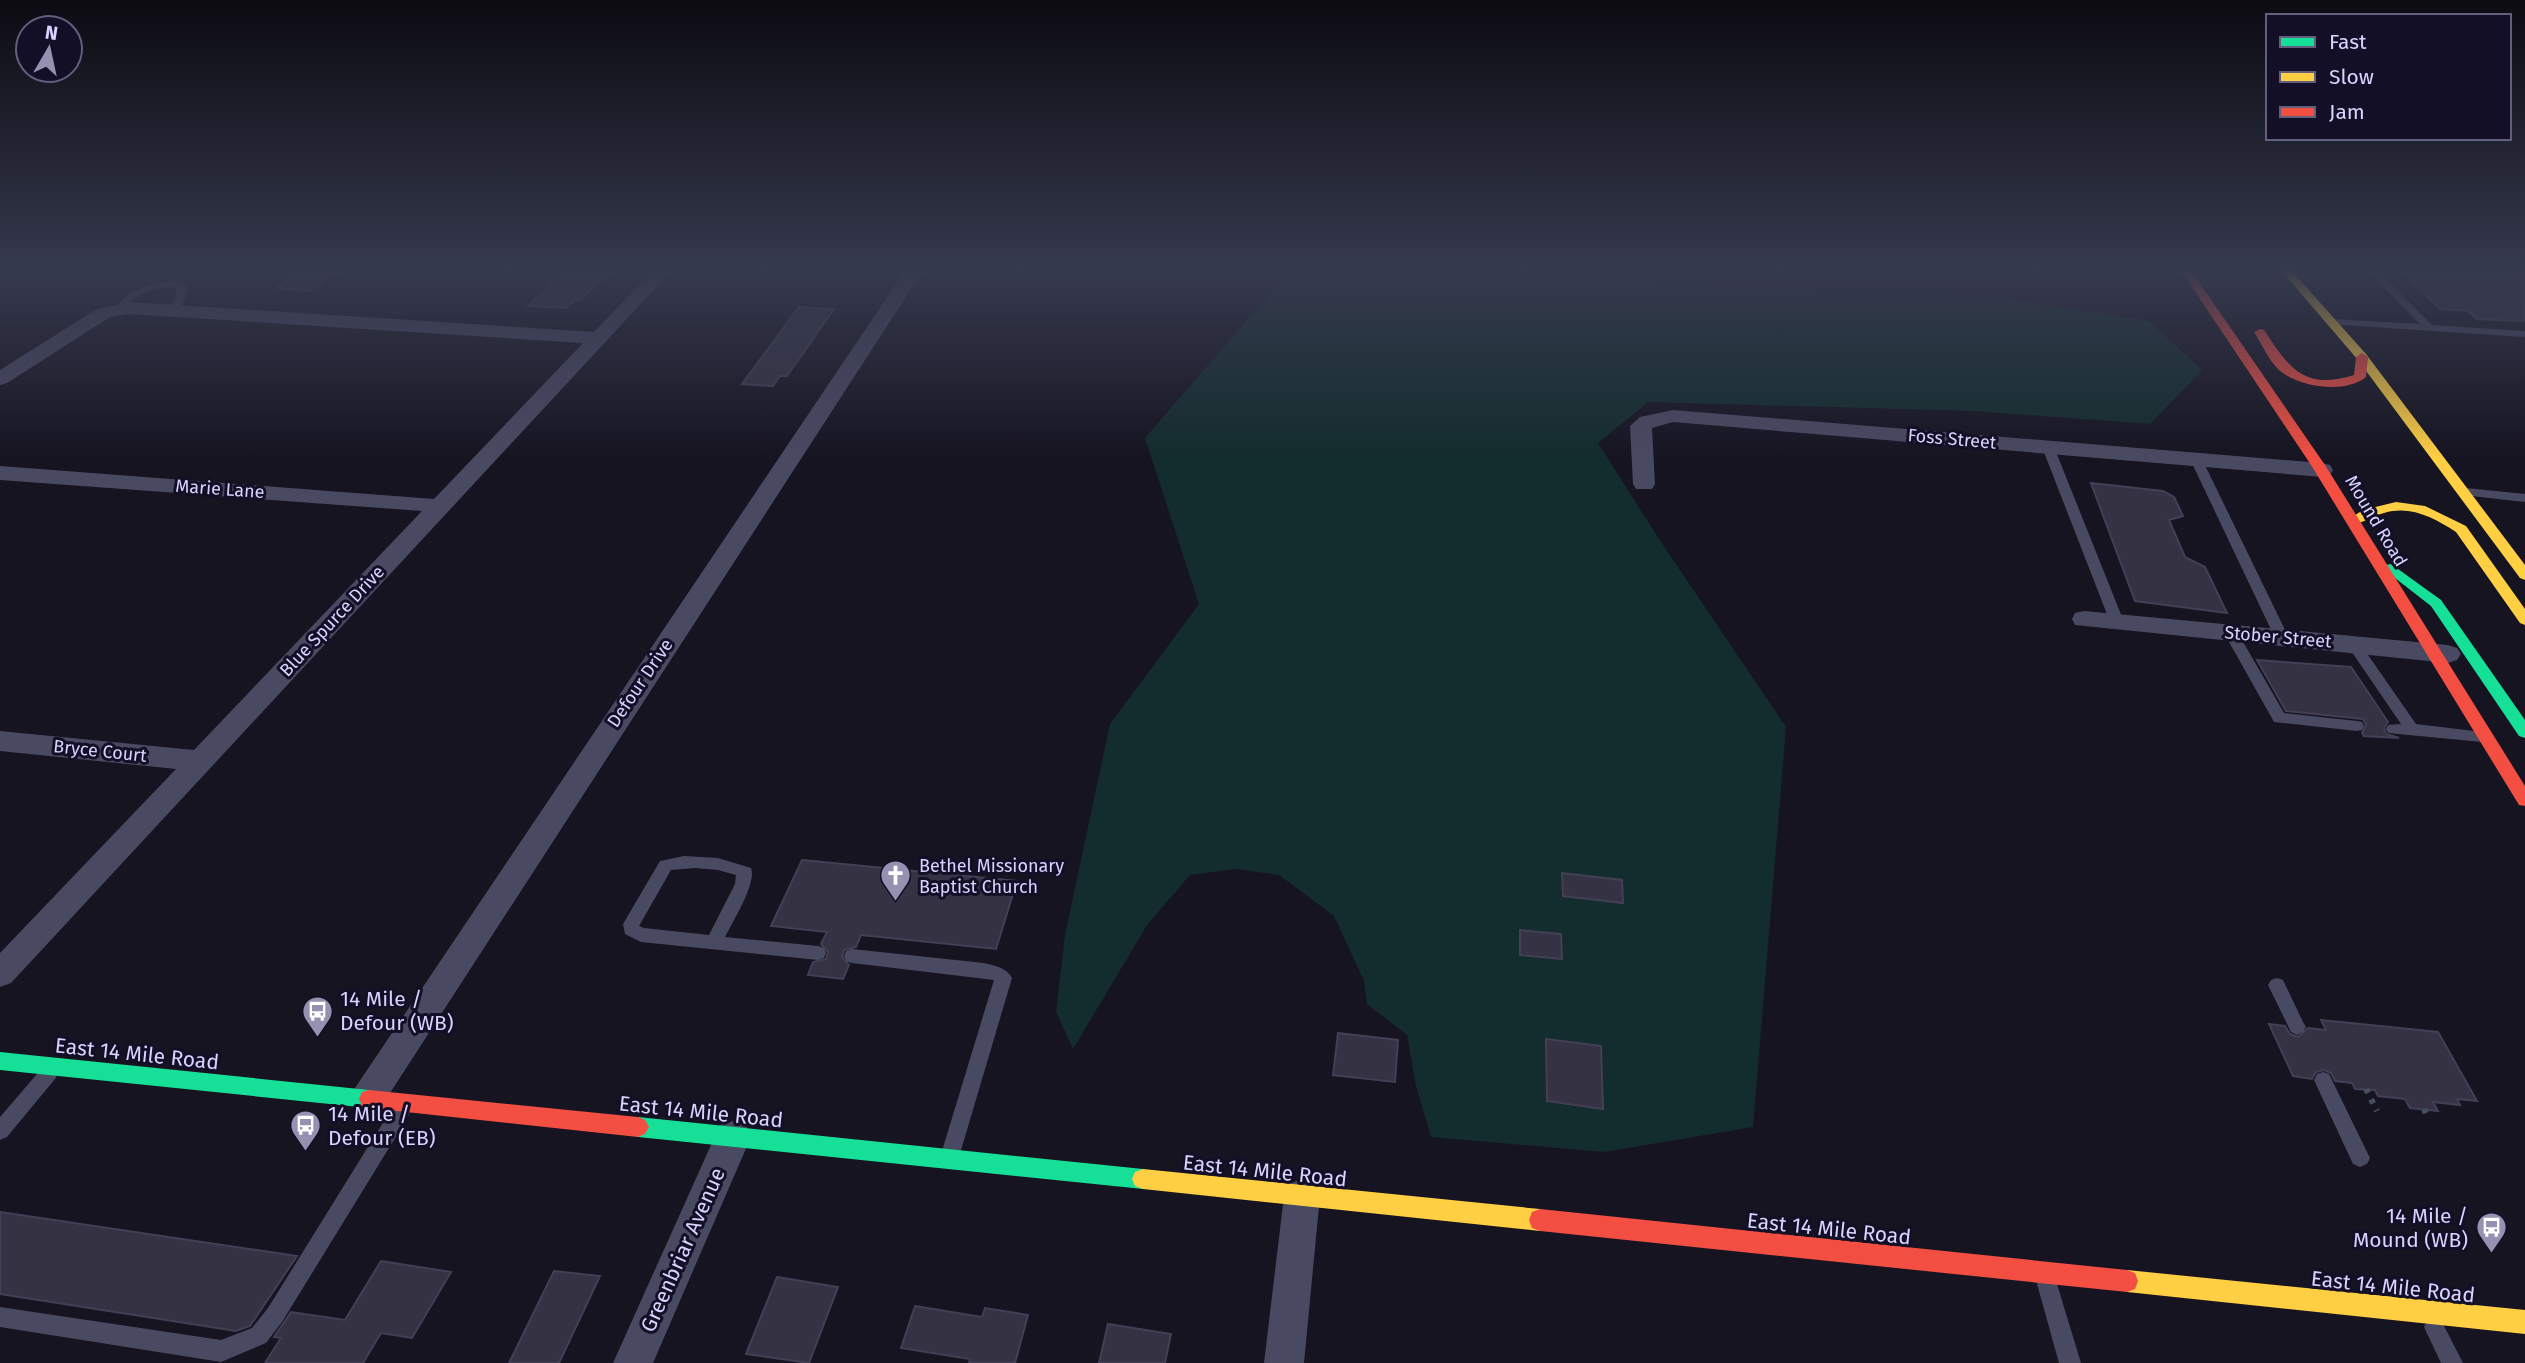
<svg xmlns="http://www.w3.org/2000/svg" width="2525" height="1363" font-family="'Fira Sans',sans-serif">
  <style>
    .green { fill: #132c2d }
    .building { fill: #343243; stroke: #433f54; stroke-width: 2 }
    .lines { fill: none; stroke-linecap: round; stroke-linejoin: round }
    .path { stroke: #44505f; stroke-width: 6; stroke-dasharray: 4.5 7; stroke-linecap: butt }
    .lane { fill: #4a4962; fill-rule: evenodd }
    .street { fill: #4a4962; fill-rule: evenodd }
    .fast { fill: #16e098; fill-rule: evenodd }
    .slow { fill: #ffcf43; fill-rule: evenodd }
    .jam { fill: #f24e42; fill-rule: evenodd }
    .labels { text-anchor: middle; stroke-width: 6; stroke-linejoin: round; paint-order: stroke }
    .street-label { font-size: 18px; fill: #d9d4ff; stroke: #130f26 }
    .poi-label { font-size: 18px; fill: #d9d4ff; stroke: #130f26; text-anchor: start }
    .near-poi-label { font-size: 21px; fill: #d9d4ff; stroke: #130f26; text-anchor: start }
    .near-street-label { font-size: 21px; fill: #d9d4ff; stroke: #130f26 }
  </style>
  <rect width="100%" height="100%" fill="#161421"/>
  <path class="green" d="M 1489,274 L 1825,292 L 1973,293 L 2149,321 L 2202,370 L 2150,424 L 1974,411 L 1648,402 L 1598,443 L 1661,542 L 1786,727 L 1753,1127 L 1604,1152 L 1431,1137 L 1416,1086 L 1407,1035 L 1367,1004 L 1364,981 L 1334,916 L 1279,875 L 1236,869 L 1190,875 L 1147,925 L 1073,1049 L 1056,1012 L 1065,935 L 1110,724 L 1199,604 L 1145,438 L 1281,281 Z"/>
  <path class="building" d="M 304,269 L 340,269 L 310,291 L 277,288 Z
    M 568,269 L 611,269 L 580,300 L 575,300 L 566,308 L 528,306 Z
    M 2400,269 L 2525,269 L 2525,321 L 2477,319 L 2468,311 L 2440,309 Z
    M 799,307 L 834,309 L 787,376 L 780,376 L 773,386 L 742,384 Z
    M 2091,483 L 2163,491 L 2174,497 L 2183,516 L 2169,520 L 2185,557 L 2205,567 L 2227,613 L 2135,601 Z
    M 2257,660 L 2351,667 L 2388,722 L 2384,728 L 2386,734 L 2399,738 L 2364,736 L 2362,733 L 2366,725 L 2363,719 L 2286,711 Z
    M 802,860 L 1017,881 L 996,949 L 861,935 L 856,947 L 844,950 L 842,957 L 849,965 L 843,979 L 808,975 L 813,962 L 826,959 L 828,952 L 821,944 L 827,932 L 771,926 Z
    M 1562,873 L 1622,880 L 1623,903 L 1563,896 Z
    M 1520,930 L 1561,934 L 1562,959 L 1520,955 Z
    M 2321,1020 L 2438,1032 L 2477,1101 L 2457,1099 L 2460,1105 L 2433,1102 L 2438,1111 L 2410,1108 L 2405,1099 L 2378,1096 L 2375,1090 L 2355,1089 L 2352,1083 L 2335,1081 L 2331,1073 L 2324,1070 L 2316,1072 L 2312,1079 L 2293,1076 L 2269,1024 L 2285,1026 L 2290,1034 L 2298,1037 L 2308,1028 L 2326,1030 Z
    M 1338,1033 L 1398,1040 L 1395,1082 L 1333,1075 Z
    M 1546,1039 L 1601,1046 L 1603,1109 L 1547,1101 Z
    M 0,1212 L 297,1256 L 250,1326 L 236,1331 L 0,1294 Z
    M 381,1261 L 451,1272 L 412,1338 L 381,1333 L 363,1363 L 265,1363 L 281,1338 L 274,1337 L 291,1312 L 345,1320 Z
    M 554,1271 L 600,1276 L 559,1363 L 509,1363 Z
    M 777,1277 L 838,1287 L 809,1363 L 746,1354 Z
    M 915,1306 L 982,1317 L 985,1308 L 1028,1315 L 1015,1363 L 969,1363 L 970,1359 L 901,1348 Z
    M 1108,1324 L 1171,1334 L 1165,1363 L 1099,1363 Z"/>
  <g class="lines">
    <path class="path" d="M 2366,1089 L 2377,1111
      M 2424,1109 L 2427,1116"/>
    <path class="lane" d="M 2366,269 L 2376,269 L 2432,325 L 2525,331 L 2525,337 L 2327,324 L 2326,322 L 2331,319 L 2420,324 Z
      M 156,282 L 174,282 L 187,286 L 185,300 L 176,312 L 167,310 L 175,300 L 177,288 L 174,287 C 153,287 136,293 124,310 L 115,308 L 128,294 Z
      M 2048,444 L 2054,447 L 2124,622 L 2122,625 L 2112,625 L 2110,622 L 2042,447 Z
      M 2196,456 L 2202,459 L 2289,638 L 2287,641 L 2277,641 L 2275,638 L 2190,459 Z
      M 2466,488 L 2525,494 L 2525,502 L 2462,495 L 2460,492 L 2462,489 Z
      M 2231,629 L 2238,633 L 2284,713 L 2357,721 L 2362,722 L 2364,726 L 2362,730 L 2357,731 L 2274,722 L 2224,633 Z
      M 2354,640 L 2359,642 L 2416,724 L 2482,732 L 2487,733 L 2489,737 L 2487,741 L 2482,742 L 2388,733 L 2386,729 L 2388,725 L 2401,724 L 2347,645 Z
      M 684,856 L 718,858 L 751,868 C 757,883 733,921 725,937 L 818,946 L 824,948 L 826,953 L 824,958 L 818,960 L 641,942 L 625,934 L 623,924 L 660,861 ZM 695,868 L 718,870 L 736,875 L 735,884 L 709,935 L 644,928 L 639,926 L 671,870 Z
      M 852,949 L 984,963 C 995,966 1006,967 1012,978 L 959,1157 L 952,1160 L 945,1157 L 942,1151 L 994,980 L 852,963 L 846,961 L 844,956 L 846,951 Z
      M 2277,978 L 2283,980 L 2303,1022 L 2306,1027 L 2303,1032 L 2297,1035 L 2291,1032 L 2268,985 L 2271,980 Z
      M 49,1065 L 55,1067 L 58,1073 L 55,1079 L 7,1137 L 0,1140 L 0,1117 L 43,1067 Z
      M 2323,1072 L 2329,1074 L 2367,1152 L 2370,1158 L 2367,1164 L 2360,1167 L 2353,1164 L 2314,1080 L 2317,1074 Z
      M 401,1103 L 408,1105 L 410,1111 L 408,1117 L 282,1322 L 266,1343 L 221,1362 L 0,1327 L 0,1307 L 221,1340 L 252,1328 L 268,1308 L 394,1105 Z
      M 2047,1274 L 2054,1277 L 2057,1284 L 2081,1363 L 2059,1363 L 2037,1284 L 2040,1277 Z
      M 2434,1317 L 2441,1320 L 2463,1363 L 2441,1363 L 2424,1327 L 2427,1320 Z"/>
    <path class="street" d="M 654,269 L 673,269 L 11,983 L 0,987 L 0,953 L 176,769 L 0,751 L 0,731 L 194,750 L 422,511 L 0,480 L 0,466 L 434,499 L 583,343 L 129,314 L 110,317 L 7,383 L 0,385 L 0,370 L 97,309 L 129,302 L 594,332 Z
      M 906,269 L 924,269 L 379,1110 L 367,1115 L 355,1110 L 350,1099 L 355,1088 Z
      M 1673,410 L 2322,463 L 2330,465 L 2333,470 L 2330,475 L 2322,477 L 1673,422 L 1652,428 L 1655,484 L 1652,489 L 1636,489 L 1633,484 L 1630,426 L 1640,417 Z
      M 2084,611 L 2448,645 L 2457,648 L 2461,654 L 2457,660 L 2448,663 L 2075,625 L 2072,619 L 2075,613 Z
      M 733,1121 L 746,1125 L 751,1137 L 653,1363 L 613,1363 L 720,1125 Z
      M 1302,1179 L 1315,1184 L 1320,1196 L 1304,1363 L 1264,1363 L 1284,1196 L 1289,1184 Z"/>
    <path class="fast" d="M 2391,564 L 2441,600 L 2525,720 L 2525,738 L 2519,736 L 2431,606 L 2386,571 L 2384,568 L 2386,565 Z
      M 0,1052 L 369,1090 L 376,1092 L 379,1099 L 376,1106 L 369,1108 L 0,1070 Z
      M 638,1117 L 1143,1169 L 1151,1172 L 1154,1179 L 1151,1186 L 1143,1189 L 638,1137 L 631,1134 L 627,1127 L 631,1120 Z"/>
    <path class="slow" d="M 2280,269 L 2290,269 L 2366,354 L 2525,565 L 2525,580 L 2520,578 L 2358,360 Z
      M 2396,502 L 2425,506 L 2466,526 L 2525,609 L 2525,625 L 2520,623 L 2456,532 C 2434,518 2411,505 2384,513 C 2373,516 2364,522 2353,525 L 2346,521 L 2363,510 Z
      M 1143,1169 L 1540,1209 L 1548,1212 L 1551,1220 L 1548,1228 L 1540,1231 L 1143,1189 L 1135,1186 L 1132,1179 L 1135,1172 Z
      M 2127,1270 L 2525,1310 L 2525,1334 L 2127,1292 L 2119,1289 L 2116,1281 L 2119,1273 Z"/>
    <path class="jam" d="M 2180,269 L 2190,269 L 2325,465 L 2525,786 L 2525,806 L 2519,805 L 2311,465 Z
      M 2260,329 L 2264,330 C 2289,367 2303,391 2354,375 L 2356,357 L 2362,353 L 2368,357 L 2366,377 C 2345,394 2298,388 2278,369 C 2268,359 2262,344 2254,332 Z
      M 369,1090 L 638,1117 L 645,1120 L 649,1127 L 645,1134 L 638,1137 L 369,1108 L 362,1106 L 359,1099 L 362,1092 Z
      M 1540,1209 L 2127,1270 L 2135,1273 L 2138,1281 L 2135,1289 L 2127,1292 L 1540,1231 L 1532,1228 L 1529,1220 L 1532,1212 Z"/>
  </g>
  <linearGradient id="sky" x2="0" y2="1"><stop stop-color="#0c0b12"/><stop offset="0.59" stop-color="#363a4e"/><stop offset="1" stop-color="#363a4e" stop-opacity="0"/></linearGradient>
  <rect width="2525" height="459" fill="url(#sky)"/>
  <defs>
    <symbol id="church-pin" viewBox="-11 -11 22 30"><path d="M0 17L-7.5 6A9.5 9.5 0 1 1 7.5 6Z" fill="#9591b1" stroke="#130f26"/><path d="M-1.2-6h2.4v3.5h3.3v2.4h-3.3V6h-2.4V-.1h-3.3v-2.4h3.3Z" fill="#fff"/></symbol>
    <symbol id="bus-pin" viewBox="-11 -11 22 30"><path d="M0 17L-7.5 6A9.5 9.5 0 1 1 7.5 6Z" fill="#9591b1" stroke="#130f26"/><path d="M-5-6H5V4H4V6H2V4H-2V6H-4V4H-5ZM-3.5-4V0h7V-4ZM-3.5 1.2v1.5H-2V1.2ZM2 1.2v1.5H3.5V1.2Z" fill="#fff"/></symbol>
  </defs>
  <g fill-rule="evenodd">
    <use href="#church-pin" x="878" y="858" width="35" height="47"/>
    <use href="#bus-pin" x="300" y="994" width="35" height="47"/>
    <use href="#bus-pin" x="288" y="1108" width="35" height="47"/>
    <use href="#bus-pin" x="2474" y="1210" width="35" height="47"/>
  </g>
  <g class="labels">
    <g class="street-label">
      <text transform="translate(1952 439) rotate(5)" y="6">Foss Street</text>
      <text transform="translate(220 489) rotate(4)" y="6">Marie Lane</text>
      <text transform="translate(2376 521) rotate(59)" y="6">Mound Road</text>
      <text transform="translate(332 621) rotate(-47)" y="6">Blue Spurce Drive</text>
      <text transform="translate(2278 637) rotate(5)" y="6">Stober Street</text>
      <text transform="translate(640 683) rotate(-56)" y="6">Defour Drive</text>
      <text transform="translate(100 751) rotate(6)" y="6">Bryce Court</text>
    </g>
    <g class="poi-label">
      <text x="919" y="872">Bethel Missionary<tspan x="919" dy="21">Baptist Church</tspan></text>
    </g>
    <g class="near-poi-label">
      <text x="340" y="1006">14 Mile /<tspan x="340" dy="24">Defour (WB)</tspan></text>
      <text x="328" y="1121">14 Mile /<tspan x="328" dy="24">Defour (EB)</tspan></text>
      <text x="2468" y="1223" text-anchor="end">14 Mile /<tspan x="2468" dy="24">Mound (WB)</tspan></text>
    </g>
    <g class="near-street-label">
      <text transform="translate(137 1054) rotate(6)" y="7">East 14 Mile Road</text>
      <text transform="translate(701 1112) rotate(6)" y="7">East 14 Mile Road</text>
      <text transform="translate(1265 1171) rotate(6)" y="7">East 14 Mile Road</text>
      <text transform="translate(1829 1229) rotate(6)" y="7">East 14 Mile Road</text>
      <text transform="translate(683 1250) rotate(-66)" y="7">Greenbriar Avenue</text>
      <text transform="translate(2393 1287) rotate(6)" y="7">East 14 Mile Road</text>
    </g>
  </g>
  <rect x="2266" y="14" width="245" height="126" fill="#130f26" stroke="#625e7d" stroke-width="2"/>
  <rect x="2280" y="37" width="35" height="10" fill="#16e098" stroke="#625e7d" stroke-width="2"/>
  <text x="2329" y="49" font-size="21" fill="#d9d4ff">Fast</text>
  <rect x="2280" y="72" width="35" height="10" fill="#ffcf43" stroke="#625e7d" stroke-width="2"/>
  <text x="2329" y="84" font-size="21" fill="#d9d4ff">Slow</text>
  <rect x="2280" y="107" width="35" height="10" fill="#f24e42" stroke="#625e7d" stroke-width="2"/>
  <text x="2329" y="119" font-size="21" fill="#d9d4ff">Jam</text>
  <g transform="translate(49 49) rotate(9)"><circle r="33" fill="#130f26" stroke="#625e7d" stroke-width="2"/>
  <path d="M0-5L12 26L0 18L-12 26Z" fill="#9591b1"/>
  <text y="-10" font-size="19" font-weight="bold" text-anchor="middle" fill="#d9d4ff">N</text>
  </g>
</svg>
